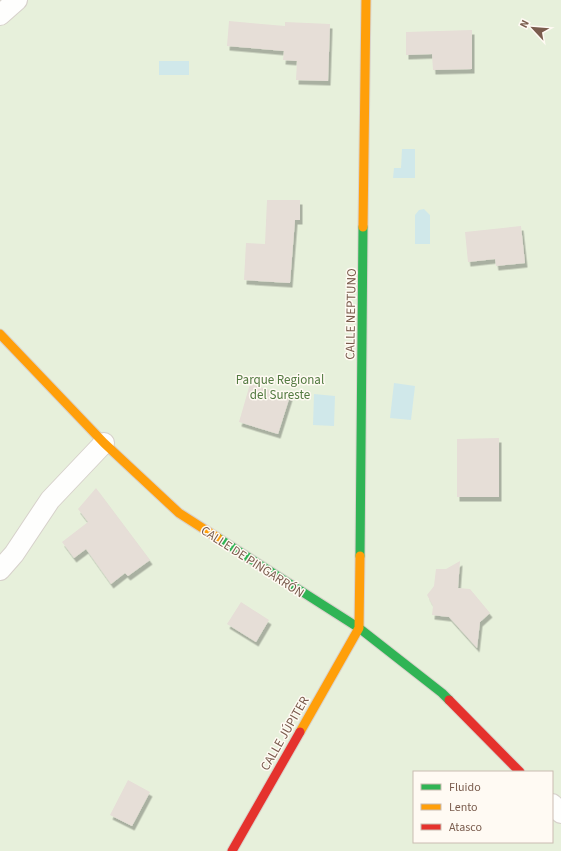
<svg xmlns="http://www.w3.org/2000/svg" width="561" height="851" font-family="'Source Sans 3',sans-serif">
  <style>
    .green { fill: #e7f0db; fill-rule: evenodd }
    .water { fill: #d0e8ea }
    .building { fill: #e6ded7; filter: url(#shadow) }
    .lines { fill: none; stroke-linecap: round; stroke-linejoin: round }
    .street-casing { stroke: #d7d1cb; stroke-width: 22 }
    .fast-casing { stroke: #d9d2cb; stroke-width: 11 }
    .slow-casing { stroke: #d9d2cb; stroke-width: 11 }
    .jam-casing { stroke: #d9d2cb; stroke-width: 11 }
    .street { stroke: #fefefd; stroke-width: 20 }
    .fast { stroke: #30b455; stroke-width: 9 }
    .slow { stroke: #ff9f0a; stroke-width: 9 }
    .jam { stroke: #e5322d; stroke-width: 9 }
    .labels { text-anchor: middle; stroke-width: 3; stroke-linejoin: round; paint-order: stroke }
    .street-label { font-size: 13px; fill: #7a5c4d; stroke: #fffaf3 }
    .park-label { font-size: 13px; fill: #537a41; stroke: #fffaf3 }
  </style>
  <defs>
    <filter id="shadow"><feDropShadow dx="2.5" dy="4.5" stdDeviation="0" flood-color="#0004"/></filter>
  </defs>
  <rect width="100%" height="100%" fill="#f9f5f0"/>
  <path class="green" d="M 0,0 L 561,0 L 561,851 L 0,851 ZM 414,772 L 552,772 L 552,842 L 414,842 Z"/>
  <path class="water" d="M 159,61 L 189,61 L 189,75 L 159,75 Z
    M 402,149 L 415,149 L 415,178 L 393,178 L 394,168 L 401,168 Z
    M 424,209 L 430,215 L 430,244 L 415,244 L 415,215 L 419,210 Z
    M 394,383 L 415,386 L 411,420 L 390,418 Z
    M 314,394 L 335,396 L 334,426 L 313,425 Z"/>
  <path class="building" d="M 229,21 L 285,26 L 285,22 L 330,24 L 328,81 L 296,80 L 297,61 L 283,60 L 284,51 L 227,46 Z
    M 472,30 L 472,69 L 433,70 L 432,54 L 406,55 L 406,32 Z
    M 267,200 L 300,200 L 300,220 L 295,220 L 290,283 L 244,280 L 246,243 L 265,244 Z
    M 521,226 L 525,263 L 496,266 L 495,259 L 468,262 L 465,232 Z
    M 250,384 L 290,396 L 278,434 L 239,422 Z
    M 499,438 L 499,497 L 457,497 L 457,439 Z
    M 96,488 L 150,560 L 128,576 L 125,573 L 111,584 L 86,549 L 74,558 L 62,542 L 88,522 L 78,509 Z
    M 460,561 L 458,588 L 470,589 L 490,613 L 480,622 L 477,648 L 449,617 L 432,615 L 433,606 L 427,595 L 434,586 L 436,569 L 446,569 Z
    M 241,602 L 269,620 L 256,642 L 227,624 Z
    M 128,780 L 150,792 L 132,826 L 110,815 Z"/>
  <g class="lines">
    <defs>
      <path id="street" d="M 0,15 L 17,0
        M 0,570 L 14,554 L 50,500 L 104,443
        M 552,804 L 561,813"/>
      <path id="fast" d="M 218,538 L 359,628 L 442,693 L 449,700
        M 360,556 L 363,227"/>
      <path id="slow" d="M 363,227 L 366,0
        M 0,334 L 104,443 L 179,513 L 218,538
        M 300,732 L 359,628 L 360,556"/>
      <path id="jam" d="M 449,700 L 520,772
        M 232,851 L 300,732"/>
    </defs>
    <use href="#street" class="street-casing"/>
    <use href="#fast" class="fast-casing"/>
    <use href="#slow" class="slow-casing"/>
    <use href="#jam" class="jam-casing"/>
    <use href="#street" class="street"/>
    <use href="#fast" class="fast"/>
    <use href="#slow" class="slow"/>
    <use href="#jam" class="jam"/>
  </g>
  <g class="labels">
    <g class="street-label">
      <text transform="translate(350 314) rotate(-89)" y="5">CALLE NEPTUNO</text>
      <text transform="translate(253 561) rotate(33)" y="5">CALLE DE PINGARRÓN</text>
      <text transform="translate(284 733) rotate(-60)" y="5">CALLE JÚPITER</text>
    </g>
    <g class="park-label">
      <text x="280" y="384">Parque Regional<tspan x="280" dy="15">del Sureste</tspan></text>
    </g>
  </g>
  <rect x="413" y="771" width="140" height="72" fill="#fffaf3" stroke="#cabbb1"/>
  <rect x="421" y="784" width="20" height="6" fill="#30b455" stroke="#cabbb1"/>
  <text x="449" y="791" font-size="12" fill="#7a5c4d">Fluido</text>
  <rect x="421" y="804" width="20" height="6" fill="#ff9f0a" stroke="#cabbb1"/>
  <text x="449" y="811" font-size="12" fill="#7a5c4d">Lento</text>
  <rect x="421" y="824" width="20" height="6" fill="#e5322d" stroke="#cabbb1"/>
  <text x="449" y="831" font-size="12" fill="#7a5c4d">Atasco</text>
  <g transform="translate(533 28) rotate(296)" stroke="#fffaf3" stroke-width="3" paint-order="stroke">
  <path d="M0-3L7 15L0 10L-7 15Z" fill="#7a5c4d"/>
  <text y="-6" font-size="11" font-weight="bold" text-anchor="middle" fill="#7a5c4d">N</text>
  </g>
</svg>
